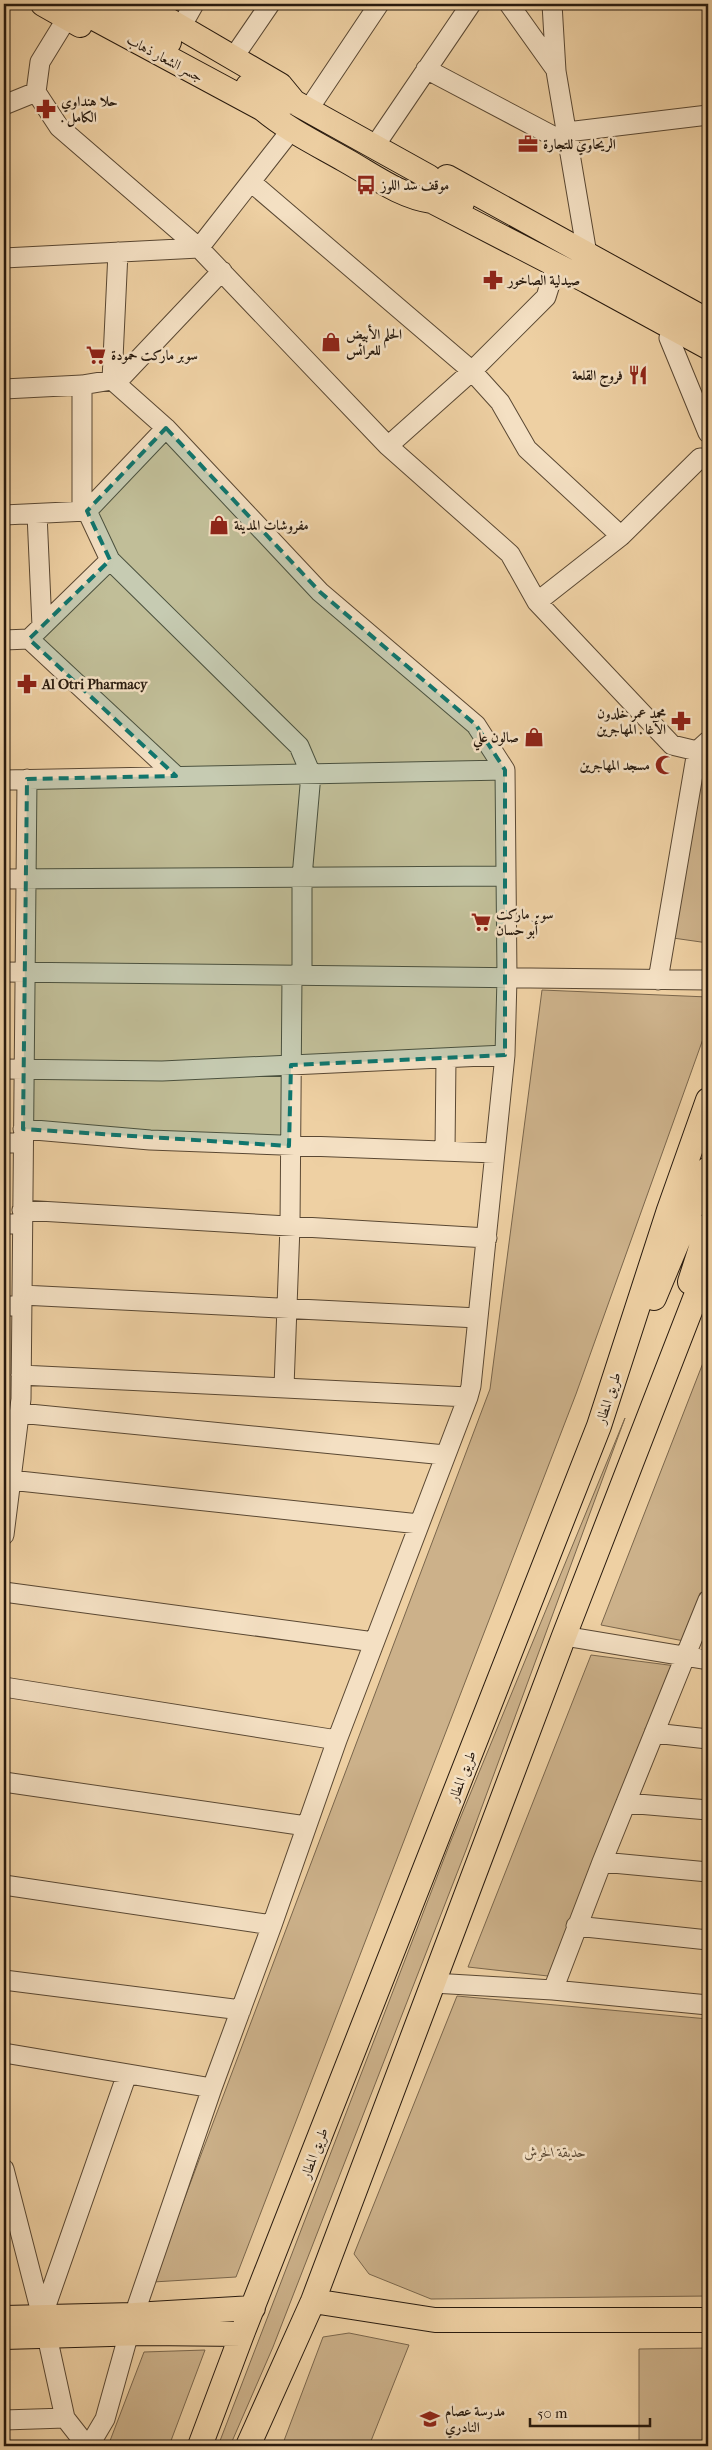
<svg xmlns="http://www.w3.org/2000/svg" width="712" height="2450" font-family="'IM FELL French Canon',Amiri,serif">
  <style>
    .green { fill: #ccb18a; stroke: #7a664c }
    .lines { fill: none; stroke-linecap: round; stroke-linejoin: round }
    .minor-casing { stroke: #5a4833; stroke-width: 21 }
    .major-casing { stroke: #281a0e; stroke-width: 26 }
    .minor { stroke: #f4e0c3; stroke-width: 19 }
    .major { stroke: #eed0a3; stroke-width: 24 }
    .marked { fill: #0f766e; fill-opacity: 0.2; stroke: #0f766e; stroke-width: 4; stroke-dasharray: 10 6; stroke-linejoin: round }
    .labels { text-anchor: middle; stroke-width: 5; stroke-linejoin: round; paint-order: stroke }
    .street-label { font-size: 14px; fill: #281a0e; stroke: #f4e0c3 }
    .poi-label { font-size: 14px; font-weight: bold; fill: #281a0e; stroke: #f4e0c3; text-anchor: start }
    .park-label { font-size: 14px; font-style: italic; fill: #594733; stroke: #f4e0c3 }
  </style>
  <rect width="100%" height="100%" fill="#eed0a3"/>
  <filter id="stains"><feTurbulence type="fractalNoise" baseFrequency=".004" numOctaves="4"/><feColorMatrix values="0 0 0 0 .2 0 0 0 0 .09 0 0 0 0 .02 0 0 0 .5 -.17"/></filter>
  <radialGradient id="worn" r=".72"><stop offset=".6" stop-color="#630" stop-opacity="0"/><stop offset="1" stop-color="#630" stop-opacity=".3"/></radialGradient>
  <path class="green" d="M 701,772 L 708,779 L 708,943 L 673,938 Z
    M 542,990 L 708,997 L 708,1025 L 576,1394 L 236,2277 L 153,2282 L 490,1389 Z
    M 708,1350 L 708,1577 L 684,1641 L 601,1625 Z
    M 625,1418 L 466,1850 L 273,2347 L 230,2446 L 218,2446 L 450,1843 Z
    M 591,1655 L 676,1666 L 548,1976 L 468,1967 Z
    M 457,1996 L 708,2019 L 708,2296 L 431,2299 L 369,2274 L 354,2254 Z
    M 349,2333 L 409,2345 L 369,2446 L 282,2446 L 323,2337 Z
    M 708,2348 L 708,2446 L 639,2446 L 639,2349 Z
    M 205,2350 L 169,2446 L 108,2446 L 144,2352 Z"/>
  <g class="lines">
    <defs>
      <path id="minor" d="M 509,4 L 556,70
        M 552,4 L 556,71 L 587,254
        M 67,18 L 40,62 L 36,92 L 59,127 L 199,248 L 388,446 L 510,554 L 537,602 L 672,745 L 697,751 L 708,762
        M 181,27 L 194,4
        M 233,58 L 270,4
        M 426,69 L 570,145
        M 4,105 L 36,92
        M 308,110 L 379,4
        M 567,132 L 708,115
        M 374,147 L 471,4
        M 251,182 L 472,371 L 500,402 L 527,449 L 621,536
        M 4,258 L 199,248 L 292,129
        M 669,338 L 708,433
        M 112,380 L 118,252
        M 116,383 L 222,271
        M 4,389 L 82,385 L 112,380 L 166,428 L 320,592 L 476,725 L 505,770 L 507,978 L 505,1055 L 471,1386 L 468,1397 L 337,1740 L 272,1925 L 212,2088 L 134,2315 L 105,2419 L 89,2446
        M 388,446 L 472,371 L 546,297 L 552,278
        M 82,511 L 82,385
        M 87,511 L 166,428
        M 37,514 L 42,626
        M 4,515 L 87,511 L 110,560 L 299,746 L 311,774 L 302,877 L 302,975
        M 537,602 L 621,536 L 700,458 L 708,459
        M 29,639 L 110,560
        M 4,640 L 29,639 L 176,776
        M 4,780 L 505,770
        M 4,879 L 506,876
        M 4,972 L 708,980
        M 658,980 L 697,751 L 708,741
        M 4,1069 L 162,1071 L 505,1055
        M 23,1129 L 150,1140 L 495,1153
        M 4,1143 L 23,1143
        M 445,1151 L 446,1058
        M 22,1210 L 487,1238
        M 4,1224 L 22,1224
        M 22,1295 L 478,1318
        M 4,1306 L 22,1306
        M 21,1375 L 468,1397
        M 284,1387 L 290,1226 L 292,975
        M 19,1413 L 445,1455
        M 10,1480 L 419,1524
        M 4,1535 L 21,1399 L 27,779
        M 4,1592 L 374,1642
        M 564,1636 L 708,1660
        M 4,1687 L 337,1740
        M 654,1733 L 708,1739
        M 4,1782 L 306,1826
        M 626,1803 L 708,1810
        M 602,1862 L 708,1872
        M 4,1885 L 272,1925
        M 576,1926 L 708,1940
        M 4,1980 L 241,2010
        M 433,1983 L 553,1990 L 708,2005
        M 553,1990 L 602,1862 L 708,1600
        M 4,2053 L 212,2088
        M 4,2169 L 47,2336 L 65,2418 L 87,2446
        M 42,2317 L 127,2074
        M 4,2420 L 65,2418"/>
      <path id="major" d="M 43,4 L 80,25
        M 68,4 L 263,109 C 288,130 317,144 345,160 C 372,175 401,197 432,201 L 587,281 L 708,347
        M 101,4 L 169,42
        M 141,4 L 280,85 L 294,102
        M 248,86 L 272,100 L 294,102 L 429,177 L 439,190 L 462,203
        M 447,177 L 708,321
        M 690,1282 L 708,1226
        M 654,1298 L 708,1169
        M 313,2301 L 435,2320 L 708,2320
        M 4,2318 L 134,2315 L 253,2308
        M 4,2337 L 146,2333 L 242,2334
        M 200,2446 L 242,2334 L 599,1426 L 669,1210 L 708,1100
        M 248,2446 L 313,2301 L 564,1636 L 708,1265"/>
    </defs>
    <use href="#minor" class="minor-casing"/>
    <use href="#major" class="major-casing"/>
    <use href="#minor" class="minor"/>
    <use href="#major" class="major"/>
  </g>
  <path class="marked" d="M 166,428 L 320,592 L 476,725 L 505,770 L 505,1055 L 291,1065 L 289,1146 L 23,1129 L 27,779 L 176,776 L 29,639 L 110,560 L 87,511 Z"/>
  <defs>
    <symbol id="pharmacy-bare" viewBox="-9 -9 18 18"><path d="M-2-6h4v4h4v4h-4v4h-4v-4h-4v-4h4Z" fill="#8f2418" stroke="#f4e0c3" stroke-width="2.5" paint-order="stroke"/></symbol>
    <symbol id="office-bare" viewBox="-9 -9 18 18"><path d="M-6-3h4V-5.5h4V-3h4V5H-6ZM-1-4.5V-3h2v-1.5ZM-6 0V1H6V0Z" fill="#8f2418" stroke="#f4e0c3" stroke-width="2.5" paint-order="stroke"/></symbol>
    <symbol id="bus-bare" viewBox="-9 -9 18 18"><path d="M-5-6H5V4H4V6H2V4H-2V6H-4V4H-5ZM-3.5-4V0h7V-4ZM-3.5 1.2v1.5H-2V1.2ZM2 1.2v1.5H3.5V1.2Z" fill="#8f2418" stroke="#f4e0c3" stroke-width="2.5" paint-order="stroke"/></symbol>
    <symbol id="shop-bare" viewBox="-9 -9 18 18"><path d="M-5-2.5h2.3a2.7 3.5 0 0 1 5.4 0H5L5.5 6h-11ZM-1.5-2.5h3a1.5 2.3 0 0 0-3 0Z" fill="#8f2418" stroke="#f4e0c3" stroke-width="2.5" paint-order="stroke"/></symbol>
    <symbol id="supermarket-bare" viewBox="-9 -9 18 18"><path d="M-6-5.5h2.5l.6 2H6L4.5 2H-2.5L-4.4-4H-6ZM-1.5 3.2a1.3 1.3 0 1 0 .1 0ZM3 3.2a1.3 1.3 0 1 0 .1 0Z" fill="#8f2418" stroke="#f4e0c3" stroke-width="2.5" paint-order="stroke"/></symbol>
    <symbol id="restaurant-bare" viewBox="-9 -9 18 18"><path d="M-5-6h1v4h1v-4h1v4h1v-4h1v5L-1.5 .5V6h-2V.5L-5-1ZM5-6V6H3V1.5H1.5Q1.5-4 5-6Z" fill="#8f2418" stroke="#f4e0c3" stroke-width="2.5" paint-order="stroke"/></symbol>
    <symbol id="mosque-bare" viewBox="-9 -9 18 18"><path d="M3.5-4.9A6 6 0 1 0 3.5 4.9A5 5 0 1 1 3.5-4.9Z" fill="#8f2418" stroke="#f4e0c3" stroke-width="2.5" paint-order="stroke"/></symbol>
    <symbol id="school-bare" viewBox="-9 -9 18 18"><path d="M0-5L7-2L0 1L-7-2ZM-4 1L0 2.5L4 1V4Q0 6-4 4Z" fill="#8f2418" stroke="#f4e0c3" stroke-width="2.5" paint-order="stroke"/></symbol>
  </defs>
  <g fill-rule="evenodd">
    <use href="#pharmacy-bare" x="32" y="95" width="28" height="28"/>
    <use href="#office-bare" x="514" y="130" width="28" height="28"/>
    <use href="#bus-bare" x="352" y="171" width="28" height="28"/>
    <use href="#pharmacy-bare" x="479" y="266" width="28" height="28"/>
    <use href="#shop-bare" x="317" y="328" width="28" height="28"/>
    <use href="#supermarket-bare" x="82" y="341" width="28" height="28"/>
    <use href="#restaurant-bare" x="624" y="361" width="28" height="28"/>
    <use href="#shop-bare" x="205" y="511" width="28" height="28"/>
    <use href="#pharmacy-bare" x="13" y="670" width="28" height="28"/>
    <use href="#pharmacy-bare" x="667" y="707" width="28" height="28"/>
    <use href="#shop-bare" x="520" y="723" width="28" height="28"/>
    <use href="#mosque-bare" x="651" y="751" width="28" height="28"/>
    <use href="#supermarket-bare" x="467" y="908" width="28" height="28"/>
    <use href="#school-bare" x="416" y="2405" width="28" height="28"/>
  </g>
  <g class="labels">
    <g class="street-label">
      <text transform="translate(165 58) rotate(28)" y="5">جسر الشعار ذهاب</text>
      <text transform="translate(608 1398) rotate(-72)" y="5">طريق المطار</text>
      <text transform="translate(462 1776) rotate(-69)" y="5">طريق المطار</text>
      <text transform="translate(314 2153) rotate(-69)" y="5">طريق المطار</text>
    </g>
    <g class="poi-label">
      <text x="61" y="106">حلا هنداوي<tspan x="61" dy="16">. الكامل</tspan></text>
      <text x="543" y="149">الريحاوي للتجارة</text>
      <text x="381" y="190">موقف سد اللوز</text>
      <text x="508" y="285">صيدلية الصاخور</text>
      <text x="346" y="339">الحلم الأبيض<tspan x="346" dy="16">للعرائس</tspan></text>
      <text x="111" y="360">سوبر ماركت حمودة</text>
      <text x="623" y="380" text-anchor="end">فروج القلعة</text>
      <text x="234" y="530">مفروشات المدينة</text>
      <text x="42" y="689">Al Otri Pharmacy</text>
      <text x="666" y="718" text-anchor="end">محمد عمر خلدون<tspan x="666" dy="16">الآغا . المهاجرين</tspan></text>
      <text x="519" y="742" text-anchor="end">صالون علي</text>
      <text x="650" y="770" text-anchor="end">مسجد المهاجرين</text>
      <text x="496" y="919">سوبر ماركت<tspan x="496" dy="16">أبو حسان</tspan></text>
      <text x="445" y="2416">مدرسة عصام<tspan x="445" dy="16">النادري</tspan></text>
    </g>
    <g class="park-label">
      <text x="555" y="2157">حديقة الحرش</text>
    </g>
  </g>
  <rect width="712" height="2450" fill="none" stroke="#eed0a3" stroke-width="20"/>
  <rect x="5" y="5" width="702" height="2440" fill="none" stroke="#281a0e" stroke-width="2.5"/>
  <rect x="10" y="10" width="692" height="2430" fill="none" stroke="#281a0e"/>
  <path d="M530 2418v8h120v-8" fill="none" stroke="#281a0e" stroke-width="2.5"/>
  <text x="537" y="2418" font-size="15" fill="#281a0e" stroke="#f4e0c3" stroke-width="4" paint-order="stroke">50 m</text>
  <rect width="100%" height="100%" filter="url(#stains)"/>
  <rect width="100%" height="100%" fill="url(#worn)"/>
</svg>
